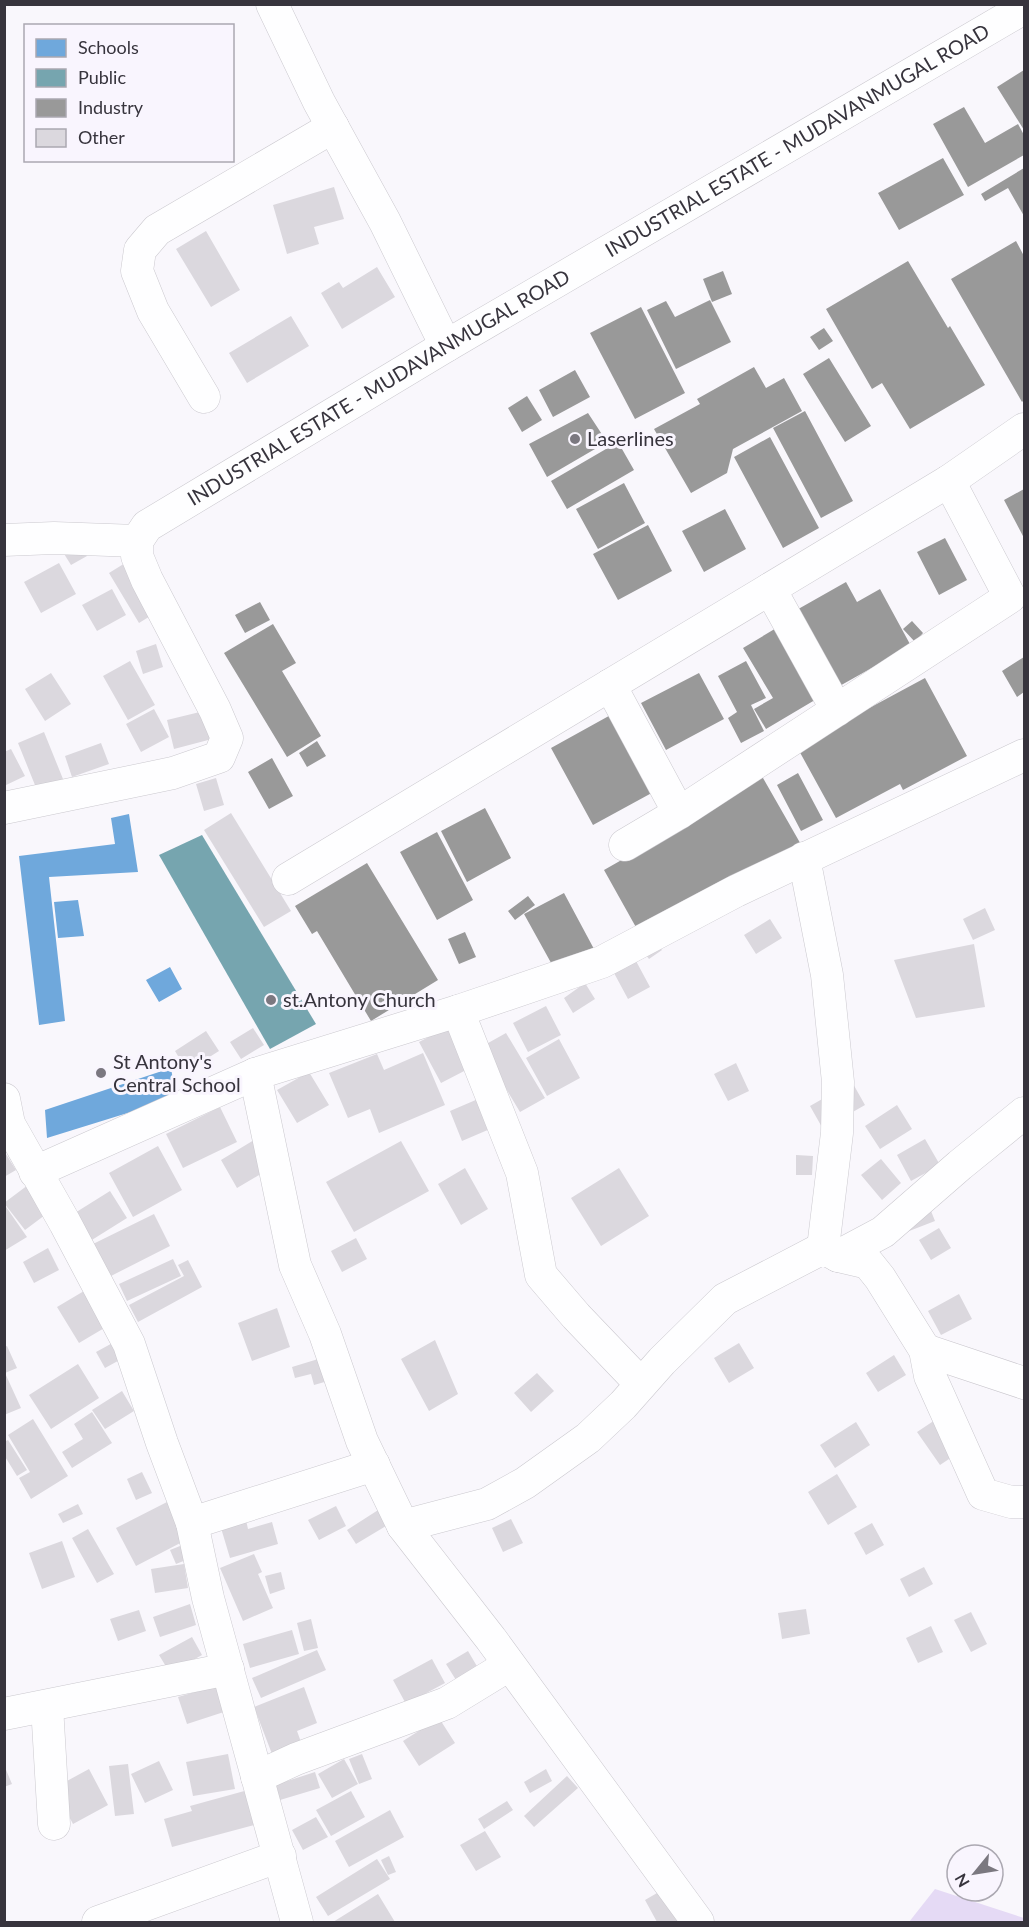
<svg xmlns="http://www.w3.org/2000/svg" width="1029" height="1927" font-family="Lato,sans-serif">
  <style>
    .green { fill: #e5daf5 }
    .schools { fill: #6fa8dc }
    .public { fill: #76a5af }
    .industry { fill: #999 }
    .building { fill: #dbd8de }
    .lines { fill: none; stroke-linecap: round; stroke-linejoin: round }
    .minor-casing { stroke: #cbc9cf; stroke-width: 33 }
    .minor { stroke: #fefeff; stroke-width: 32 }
    .poi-dot { fill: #7b7880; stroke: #f9f5fe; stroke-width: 2 }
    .labels { text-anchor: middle; stroke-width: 6; stroke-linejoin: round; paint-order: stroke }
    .street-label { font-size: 20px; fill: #37343d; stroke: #f9f5fe }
    .poi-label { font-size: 20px; fill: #37343d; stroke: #f9f5fe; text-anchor: start }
  </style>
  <rect width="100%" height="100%" fill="#f9f7fc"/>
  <path class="green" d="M 935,1889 L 1024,1918 L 1024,1922 L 909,1922 Z"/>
  <path class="schools" d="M 129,814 L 138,872 L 49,877 L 65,1021 L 39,1025 L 19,856 L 115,844 L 111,818 Z
    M 78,900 L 84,936 L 58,938 L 54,902 Z
    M 170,967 L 182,989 L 159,1002 L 146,980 Z
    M 171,1068 L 176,1098 L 47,1138 L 45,1110 Z"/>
  <path class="public" d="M 202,835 L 316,1024 L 270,1049 L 159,855 Z"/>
  <path class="industry" d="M 1024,70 L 1024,130 L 997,87 Z
    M 964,107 L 985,143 L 1018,124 L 1024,135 L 1024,155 L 968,187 L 933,124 Z
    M 943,158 L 964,195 L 899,230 L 878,193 Z
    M 1024,168 L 1024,216 L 1008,188 L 985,201 L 981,194 Z
    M 1016,241 L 1024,256 L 1024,400 L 1022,402 L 951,279 Z
    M 908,261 L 948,328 L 950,326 L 985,385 L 910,429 L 882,383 L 872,389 L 826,309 Z
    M 723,271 L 732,294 L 712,302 L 703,279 Z
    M 710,300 L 731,342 L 676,369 L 647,310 L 666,301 L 675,317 Z
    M 641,307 L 685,393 L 635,419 L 590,333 Z
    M 824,328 L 833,341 L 819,350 L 810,337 Z
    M 829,358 L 871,426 L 845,442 L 803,374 Z
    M 754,367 L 766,388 L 784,378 L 802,411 L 733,449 L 727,473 L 691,493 L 654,429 L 700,404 L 697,399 Z
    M 575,370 L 590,397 L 553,417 L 539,390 Z
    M 527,396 L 542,420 L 522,432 L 508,408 Z
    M 805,411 L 853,501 L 821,518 L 773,428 Z
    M 588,413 L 607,442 L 547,477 L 529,444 Z
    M 770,437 L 819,528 L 783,548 L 734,457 Z
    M 618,442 L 634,470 L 567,509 L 551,481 Z
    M 624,483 L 645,523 L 598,549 L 576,509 Z
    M 1024,489 L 1024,538 L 1004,500 Z
    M 725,509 L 746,549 L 704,572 L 682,531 Z
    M 648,525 L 672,571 L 618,600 L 593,554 Z
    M 945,538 L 967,580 L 939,595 L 917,552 Z
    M 846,582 L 857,602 L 880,589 L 911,646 L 836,688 L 793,612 Z
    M 260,602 L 270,620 L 245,633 L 235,615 Z
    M 912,621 L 923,633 L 915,642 L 903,629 Z
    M 273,624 L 296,663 L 282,671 L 321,736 L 287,757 L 224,653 Z
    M 783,624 L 825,694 L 766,729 L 754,709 L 773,698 L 743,648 Z
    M 1024,657 L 1024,692 L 1017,697 L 1002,671 Z
    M 746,661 L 766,698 L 751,705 L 764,731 L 741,743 L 728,718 L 737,712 L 718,676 Z
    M 699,673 L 724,719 L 666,750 L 641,703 Z
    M 925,678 L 967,756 L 903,790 L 900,784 L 836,818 L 797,747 Z
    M 616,712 L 659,789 L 593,825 L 551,748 Z
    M 317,741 L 326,756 L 307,767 L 299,753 Z
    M 272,758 L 293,796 L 269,809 L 248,772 Z
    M 759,771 L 803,848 L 642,938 L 604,870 L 683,825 Z
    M 798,773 L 823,820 L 801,831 L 777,785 Z
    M 485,808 L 511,858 L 467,882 L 441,831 Z
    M 437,832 L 473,900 L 437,920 L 400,852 Z
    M 367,863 L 438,980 L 371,1021 L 317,931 L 312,934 L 295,906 Z
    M 564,893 L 594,949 L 555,970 L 524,914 Z
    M 528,896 L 535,905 L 515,920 L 508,911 Z
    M 465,932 L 476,957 L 459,964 L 448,939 Z"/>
  <path class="building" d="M 334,187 L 344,219 L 314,227 L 319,244 L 287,254 L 273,205 Z
    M 206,231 L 240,290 L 211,307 L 176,249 Z
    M 377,267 L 395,297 L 342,329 L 321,293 L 339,282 L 343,288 Z
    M 291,316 L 309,346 L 247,383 L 229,353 Z
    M 72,531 L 87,556 L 71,565 L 56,541 Z
    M 130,560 L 160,610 L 139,623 L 109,573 Z
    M 59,563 L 76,594 L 41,613 L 24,582 Z
    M 112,589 L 126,615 L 97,631 L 82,605 Z
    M 156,644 L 163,667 L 143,674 L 136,651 Z
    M 130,661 L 155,705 L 128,720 L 103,676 Z
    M 51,673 L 71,704 L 45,721 L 25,689 Z
    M 154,709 L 169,737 L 141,752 L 126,724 Z
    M 204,711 L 212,739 L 174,749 L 167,720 Z
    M 44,732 L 63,779 L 37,790 L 18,743 Z
    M 101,743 L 109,764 L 72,777 L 65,756 Z
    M 11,749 L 25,776 L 4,786 L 4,752 Z
    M 216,778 L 224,805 L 204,811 L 196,784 Z
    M 231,813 L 291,911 L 264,927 L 204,830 Z
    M 985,908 L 995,930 L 973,940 L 963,919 Z
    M 770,919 L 782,938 L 756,954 L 744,935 Z
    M 656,941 L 662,950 L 649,959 L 643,951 Z
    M 974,944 L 985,1007 L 916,1018 L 894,960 Z
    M 636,961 L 650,987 L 628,999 L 614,973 Z
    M 585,983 L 595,999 L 573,1013 L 564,998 Z
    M 546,1006 L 561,1035 L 528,1052 L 513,1023 Z
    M 448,1027 L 470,1068 L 441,1083 L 419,1042 Z
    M 253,1028 L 264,1045 L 241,1059 L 230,1042 Z
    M 206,1031 L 219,1051 L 187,1071 L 175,1051 Z
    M 506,1033 L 545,1098 L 520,1112 L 481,1047 Z
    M 559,1039 L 580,1078 L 547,1096 L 526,1058 Z
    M 423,1053 L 445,1105 L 379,1133 L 370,1109 L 348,1118 L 329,1073 L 377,1054 L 384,1070 Z
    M 736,1063 L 749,1091 L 728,1101 L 714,1074 Z
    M 309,1072 L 329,1105 L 297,1123 L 277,1090 Z
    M 852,1082 L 865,1105 L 823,1129 L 810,1106 Z
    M 485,1096 L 497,1126 L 462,1141 L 450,1111 Z
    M 897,1105 L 912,1129 L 880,1149 L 865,1126 Z
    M 220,1107 L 237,1142 L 183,1168 L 166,1134 Z
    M 925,1139 L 940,1165 L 911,1181 L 897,1155 Z
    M 254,1140 L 271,1168 L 237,1188 L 221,1160 Z
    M 401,1141 L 429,1191 L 354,1232 L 326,1182 Z
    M 158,1146 L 182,1190 L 133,1217 L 109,1173 Z
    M 4,1151 L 16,1170 L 4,1177 Z
    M 796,1155 L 813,1156 L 812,1175 L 796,1175 Z
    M 881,1159 L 901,1183 L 882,1200 L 861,1175 Z
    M 465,1168 L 488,1209 L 461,1225 L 438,1184 Z
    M 619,1168 L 649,1216 L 601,1246 L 571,1198 Z
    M 28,1185 L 49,1212 L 25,1230 L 4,1203 Z
    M 110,1191 L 127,1218 L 87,1243 L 70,1216 Z
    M 925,1196 L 935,1221 L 904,1233 Z
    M 4,1204 L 27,1237 L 4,1251 Z
    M 154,1214 L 170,1246 L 109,1277 L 93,1244 Z
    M 939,1228 L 951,1248 L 931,1260 L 919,1240 Z
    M 356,1238 L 367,1259 L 342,1272 L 331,1251 Z
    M 48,1248 L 59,1270 L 34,1283 L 23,1262 Z
    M 173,1259 L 181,1276 L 127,1301 L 119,1284 Z
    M 188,1260 L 202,1287 L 138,1322 L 129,1305 L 184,1276 L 178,1265 Z
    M 84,1291 L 106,1327 L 79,1343 L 57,1307 Z
    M 959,1294 L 972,1319 L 941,1335 L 928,1311 Z
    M 277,1308 L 290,1347 L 252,1361 L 238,1323 Z
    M 118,1340 L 127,1356 L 105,1368 L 96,1352 Z
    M 435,1340 L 458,1394 L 429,1411 L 401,1359 Z
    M 739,1343 L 754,1368 L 729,1383 L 714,1358 Z
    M 7,1346 L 17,1368 L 5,1373 L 21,1408 L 4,1415 L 4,1347 Z
    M 894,1355 L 906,1375 L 878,1392 L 866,1373 Z
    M 328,1356 L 335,1379 L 314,1385 L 311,1374 L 295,1378 L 292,1367 Z
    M 78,1364 L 99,1398 L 51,1429 L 29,1395 Z
    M 537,1373 L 554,1391 L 531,1412 L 514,1393 Z
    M 122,1391 L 134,1411 L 105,1429 L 92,1410 Z
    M 92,1412 L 112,1443 L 72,1468 L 62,1452 L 83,1439 L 74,1424 Z
    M 33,1419 L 68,1476 L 31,1499 L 19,1478 L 30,1472 L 8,1435 Z
    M 935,1420 L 958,1453 L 940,1465 L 917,1432 Z
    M 856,1422 L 870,1445 L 835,1468 L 820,1445 Z
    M 8,1440 L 27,1470 L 17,1476 L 4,1455 L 4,1442 Z
    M 142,1472 L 152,1493 L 136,1500 L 127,1479 Z
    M 837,1474 L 857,1507 L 828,1525 L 808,1492 Z
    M 169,1501 L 188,1539 L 136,1566 L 116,1528 Z
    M 78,1504 L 83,1514 L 63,1523 L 58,1514 Z
    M 386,1505 L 396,1520 L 356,1544 L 347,1530 Z
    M 336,1506 L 346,1526 L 319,1540 L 308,1520 Z
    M 511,1519 L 523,1543 L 503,1552 L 492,1528 Z
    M 246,1520 L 248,1529 L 272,1522 L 278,1544 L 230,1558 L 221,1528 Z
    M 872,1523 L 884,1545 L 866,1555 L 854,1533 Z
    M 88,1529 L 114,1574 L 97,1583 L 72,1538 Z
    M 62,1541 L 75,1577 L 42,1589 L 29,1553 Z
    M 190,1542 L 196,1556 L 176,1564 L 170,1550 Z
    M 254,1554 L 262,1572 L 258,1574 L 273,1608 L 243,1621 L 220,1568 Z
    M 184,1564 L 188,1588 L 155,1593 L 151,1569 Z
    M 924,1567 L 933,1584 L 909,1597 L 900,1579 Z
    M 281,1572 L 285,1589 L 270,1594 L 265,1576 Z
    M 190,1604 L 196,1625 L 160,1637 L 153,1617 Z
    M 806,1609 L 810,1634 L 782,1639 L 778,1613 Z
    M 139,1610 L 146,1631 L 118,1641 L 110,1619 Z
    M 971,1612 L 987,1644 L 971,1652 L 954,1620 Z
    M 311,1619 L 318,1648 L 304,1651 L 297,1623 Z
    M 931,1626 L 943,1652 L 918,1663 L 906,1638 Z
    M 292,1630 L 299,1654 L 250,1668 L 243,1644 Z
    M 192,1637 L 202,1655 L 170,1673 L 159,1655 Z
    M 317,1650 L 326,1670 L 261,1698 L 252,1678 Z
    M 468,1651 L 478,1668 L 456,1680 L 446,1664 Z
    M 432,1659 L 445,1683 L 406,1704 L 393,1680 Z
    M 222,1684 L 230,1710 L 187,1724 L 178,1697 Z
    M 304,1687 L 317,1723 L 297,1731 L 301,1742 L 272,1754 L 254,1707 Z
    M 439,1718 L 455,1743 L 419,1766 L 403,1741 Z
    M 228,1754 L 235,1789 L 193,1796 L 186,1762 Z
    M 362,1754 L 372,1779 L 359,1784 L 349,1759 Z
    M 344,1759 L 358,1784 L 332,1798 L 318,1774 Z
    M 159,1761 L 173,1790 L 145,1803 L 131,1774 Z
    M 128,1764 L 134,1814 L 115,1816 L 109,1766 Z
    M 4,1765 L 12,1784 L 4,1787 Z
    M 89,1769 L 108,1805 L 73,1824 L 54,1788 Z
    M 546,1769 L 552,1781 L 530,1793 L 524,1782 Z
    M 315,1772 L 320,1788 L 280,1800 L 275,1785 Z
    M 567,1776 L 578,1788 L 534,1827 L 524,1816 Z
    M 248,1790 L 258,1824 L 172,1847 L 164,1819 L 192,1811 L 190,1806 Z
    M 351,1791 L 365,1817 L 331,1836 L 316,1810 Z
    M 507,1801 L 513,1810 L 484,1829 L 478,1819 Z
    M 390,1810 L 404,1837 L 349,1867 L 335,1841 Z
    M 316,1817 L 328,1837 L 303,1850 L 292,1830 Z
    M 485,1831 L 501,1857 L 476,1871 L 460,1845 Z
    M 389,1856 L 396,1872 L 388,1875 L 381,1860 Z
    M 377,1859 L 390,1879 L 328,1916 L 316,1897 Z
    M 664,1889 L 682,1922 L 657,1922 L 645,1900 Z
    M 378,1894 L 395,1922 L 333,1922 Z"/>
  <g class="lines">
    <defs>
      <g id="minor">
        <path d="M 272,4 L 319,102 L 385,222 L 446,346"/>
        <path d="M 204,397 L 153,311 L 137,271 L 140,250 L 157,230 L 333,127"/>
        <path d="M 4,540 L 54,538 L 137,541"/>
        <path d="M 770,589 L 837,710"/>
        <path d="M 610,685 L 679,813"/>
        <path id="s1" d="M 4,808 L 173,773 L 219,757 L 227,738 L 215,710 L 147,580 L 137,556 L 137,541 L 147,526 L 446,346 L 1024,8"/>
        <path d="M 625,845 L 679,813 L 1010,597 L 949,481"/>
        <path d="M 804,858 L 827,975 L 838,1082 L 837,1133 L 823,1248"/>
        <path d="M 288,879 L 949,481 L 1024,429"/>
        <path d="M 458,1011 L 522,1173 L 541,1275 L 576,1316 L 641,1384"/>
        <path d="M 255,1074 L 295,1265 L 325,1334 L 362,1441 L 403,1526 L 491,1639 L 698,1922"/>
        <path d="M 4,1099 L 9,1124 L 65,1223 L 129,1344 L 162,1443 L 192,1523 L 208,1598 L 297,1922"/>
        <path d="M 35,1172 L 255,1074 L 458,1011 L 602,962 L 736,891 L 1024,755"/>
        <path d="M 838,1256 L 883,1232 L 960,1165 L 1024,1113"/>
        <path d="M 925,1350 L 1024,1383"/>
        <path d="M 192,1523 L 374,1465"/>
        <path d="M 403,1526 L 487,1504 L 525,1483 L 588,1438 L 623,1405 L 662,1361 L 725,1299 L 823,1248 L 838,1256 L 868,1263 L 880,1278 L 925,1350 L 930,1376 L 983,1494 L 1011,1502 L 1024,1502"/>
        <path d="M 47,1706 L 54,1824"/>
        <path d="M 4,1714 L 228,1669"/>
        <path d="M 257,1777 L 296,1759 L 447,1703 L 509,1665"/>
        <path d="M 98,1922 L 280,1856"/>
      </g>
    </defs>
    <use href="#minor" class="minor-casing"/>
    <use href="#minor" class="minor"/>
  </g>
  <g class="poi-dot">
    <circle cx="575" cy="439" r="6"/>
    <circle cx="271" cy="1000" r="6"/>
    <circle cx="101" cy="1073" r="6"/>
  </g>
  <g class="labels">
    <g class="street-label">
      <text dy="7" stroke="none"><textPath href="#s1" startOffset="1234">INDUSTRIAL ESTATE - MUDAVANMUGAL ROAD</textPath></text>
      <text dy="7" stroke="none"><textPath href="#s1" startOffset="748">INDUSTRIAL ESTATE - MUDAVANMUGAL ROAD</textPath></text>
    </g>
    <g class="poi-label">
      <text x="587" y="446">Laserlines</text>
      <text x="283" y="1007">st.Antony Church</text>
      <text x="113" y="1069">St Antony's<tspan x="113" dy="23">Central School</tspan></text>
    </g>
  </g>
  <rect width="1029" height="1927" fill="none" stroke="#37343d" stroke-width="12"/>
  <rect x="24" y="24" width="210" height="138" fill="#f9f5fe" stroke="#aba8b1" stroke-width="1.5"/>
  <rect x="36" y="39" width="30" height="18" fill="#6fa8dc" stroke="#aba8b1" stroke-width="1.5"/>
  <text x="78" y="54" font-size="18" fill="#37343d">Schools</text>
  <rect x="36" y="69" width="30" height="18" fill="#76a5af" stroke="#aba8b1" stroke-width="1.5"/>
  <text x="78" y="84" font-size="18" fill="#37343d">Public</text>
  <rect x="36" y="99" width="30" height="18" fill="#999999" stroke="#aba8b1" stroke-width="1.5"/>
  <text x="78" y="114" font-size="18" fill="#37343d">Industry</text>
  <rect x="36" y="129" width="30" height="18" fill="#dbd8de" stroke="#aba8b1" stroke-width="1.5"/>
  <text x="78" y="144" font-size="18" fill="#37343d">Other</text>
  <g transform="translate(975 1873) rotate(240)"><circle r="28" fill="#f9f5fe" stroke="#aba8b1" stroke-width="1.5"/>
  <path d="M0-4.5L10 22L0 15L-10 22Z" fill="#7b7880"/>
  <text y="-9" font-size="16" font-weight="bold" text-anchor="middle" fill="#37343d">N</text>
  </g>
</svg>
